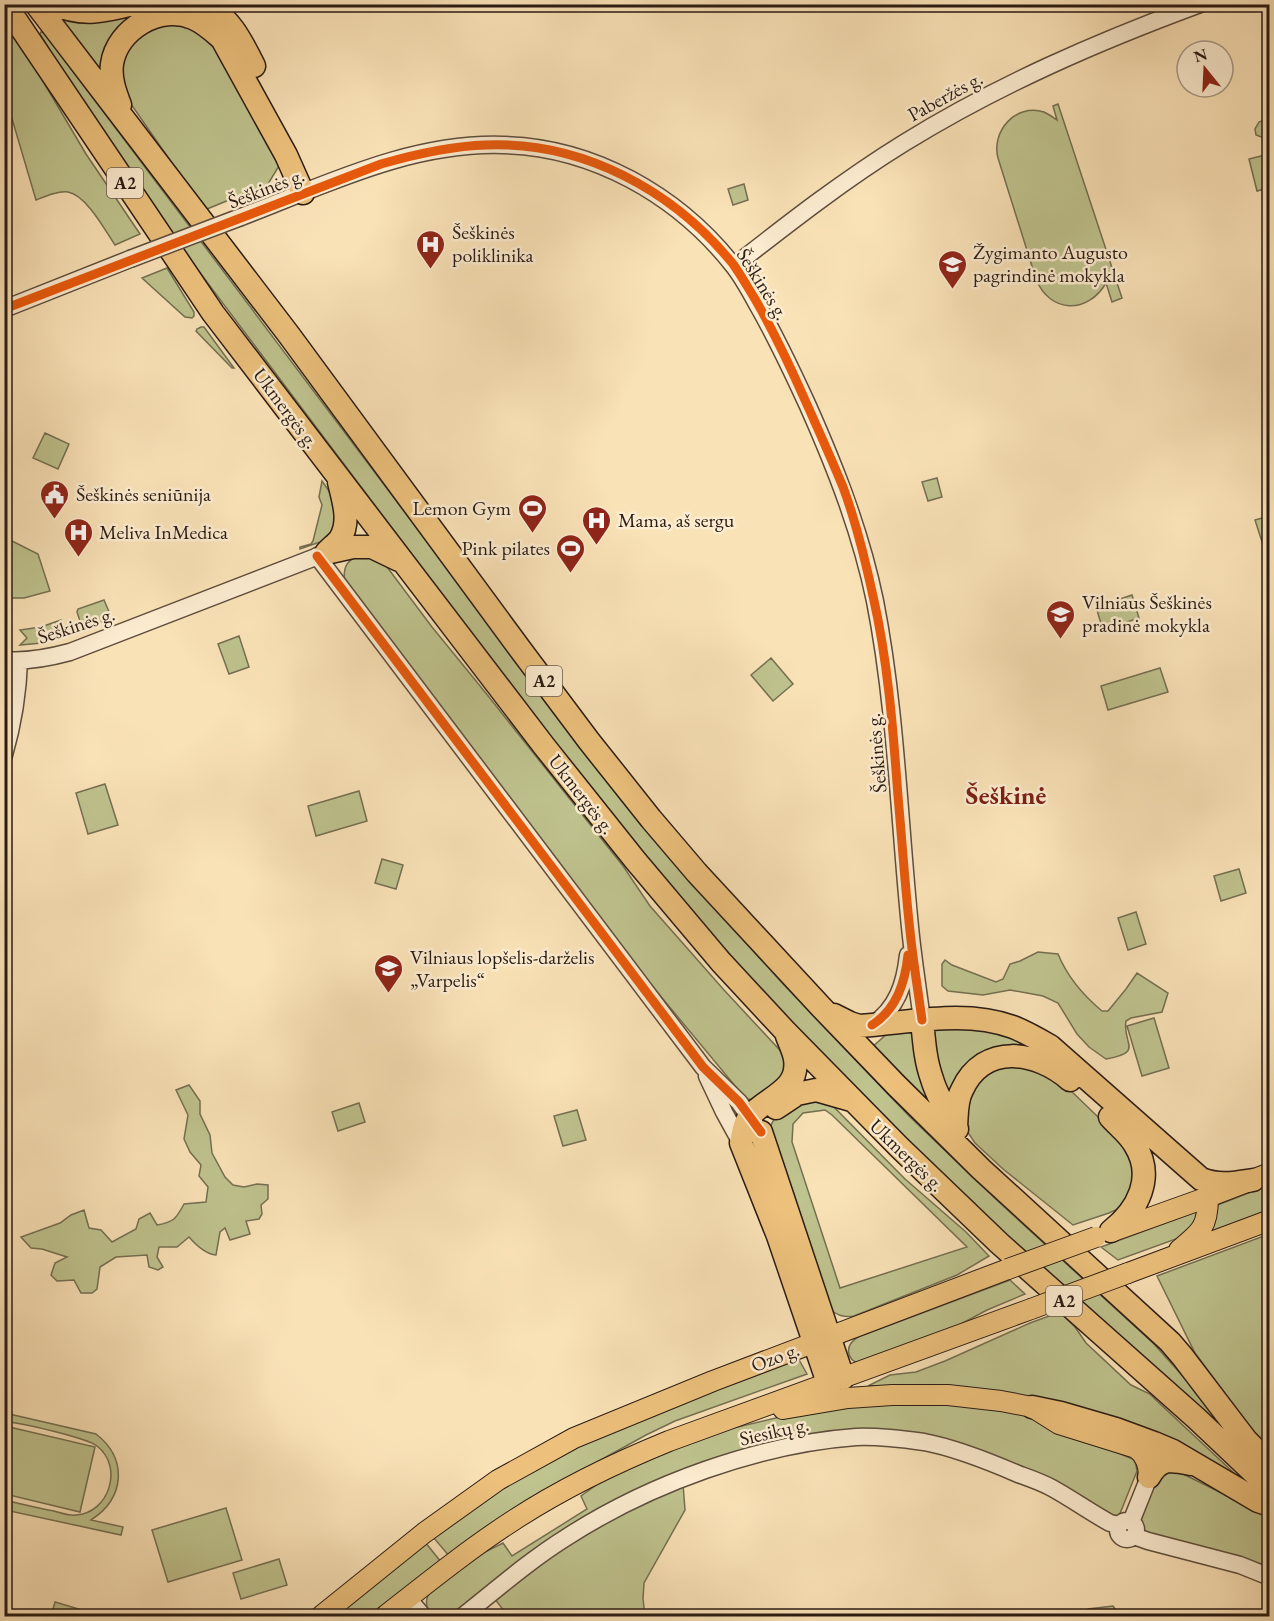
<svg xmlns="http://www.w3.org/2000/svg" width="1274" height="1621" font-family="'EB Garamond',serif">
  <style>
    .green { fill: #bfc38e; stroke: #746f51; stroke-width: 1.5; fill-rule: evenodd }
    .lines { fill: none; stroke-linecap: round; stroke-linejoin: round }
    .minor-casing { stroke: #5e4d3d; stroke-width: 19 }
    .major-casing { stroke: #2a1b14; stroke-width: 22 }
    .highway-casing { stroke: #2a1b14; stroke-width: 25 }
    .minor { stroke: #fcecd0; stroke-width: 16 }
    .major { stroke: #edc17c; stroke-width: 20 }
    .highway { stroke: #edc17c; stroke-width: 22 }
    .minor-bridge-casing { stroke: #5e4d3d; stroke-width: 19; stroke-linecap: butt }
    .major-bridge-casing { stroke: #2a1b14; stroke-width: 22; stroke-linecap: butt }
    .minor-bridge { stroke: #fcecd0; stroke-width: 16 }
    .major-bridge { stroke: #edc17c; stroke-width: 20 }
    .cycleway-casing { stroke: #fcecd0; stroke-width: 13 }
    .cycleway { stroke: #e8590c; stroke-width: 9 }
    .labels { text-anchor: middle; stroke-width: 5; stroke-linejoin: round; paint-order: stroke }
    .shield { fill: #fcecd0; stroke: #695a4c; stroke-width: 1.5 }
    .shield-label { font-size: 18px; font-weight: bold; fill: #2a1b14 }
    .street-label { font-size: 20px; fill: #2a1b14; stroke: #fcecd0 }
    .poi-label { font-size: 20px; fill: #2a1b14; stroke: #fcecd0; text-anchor: start }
    .district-label { font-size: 26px; font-weight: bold; fill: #7a1f14; stroke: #fcecd0 }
  </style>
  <rect width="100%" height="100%" fill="#fae2b7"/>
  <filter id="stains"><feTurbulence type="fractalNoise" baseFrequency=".00333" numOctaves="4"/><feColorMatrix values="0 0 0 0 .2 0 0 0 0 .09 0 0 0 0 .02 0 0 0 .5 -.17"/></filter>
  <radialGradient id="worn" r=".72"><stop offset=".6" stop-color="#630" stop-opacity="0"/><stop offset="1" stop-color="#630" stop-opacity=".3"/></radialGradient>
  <path class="green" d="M 155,4 L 186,5 L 228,40 L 158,7 L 104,78 L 56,14 L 121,13 Z
    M 4,19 L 18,39 L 86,154 L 140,234 L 115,245 C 105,230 86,195 68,192 C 57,191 46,196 36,200 L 5,95 Z
    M 163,20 L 206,33 L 262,124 L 279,166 L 268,184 L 207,209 L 176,169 L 124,94 L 121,86 L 123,51 Z
    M 41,32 L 44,33 L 440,559 L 615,789 L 712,905 L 784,985 L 910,1117 L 1000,1203 L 1153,1343 L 1190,1384 L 1228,1434 L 994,1225 L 935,1169 L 767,997 L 662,878 L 559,750 L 116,161 L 40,34 Z
    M 1058,104 L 1122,298 L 1112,302 L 1106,283 C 1088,314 1050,314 1036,279 L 998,158 C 991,132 1015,103 1044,112 C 1048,114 1053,117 1057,120 L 1053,106 Z
    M 1264,120 L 1270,122 L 1269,136 L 1264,138 L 1256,135 L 1255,129 L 1259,122 Z
    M 1269,154 L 1269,188 L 1257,191 L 1249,159 Z
    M 744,184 L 748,200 L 733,205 L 728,189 Z
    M 167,268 L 194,312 L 194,316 L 192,318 L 185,317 L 142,278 Z
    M 201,327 L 204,327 L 234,368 L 232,368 L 196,331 L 197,329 Z
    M 45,433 L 69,444 L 58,469 L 33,458 Z
    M 937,478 L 942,497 L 928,501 L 922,482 Z
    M 322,481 L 340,507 L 332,535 L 320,542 L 300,549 L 300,547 L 311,544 L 313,541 L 322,505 L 319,497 Z
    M 1269,516 L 1270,516 L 1269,551 L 1264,548 L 1255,520 Z
    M 4,537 L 38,554 L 50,591 L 24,598 L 5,598 Z
    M 363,553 L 381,559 L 432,627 L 485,692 L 623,866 L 650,906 L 724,990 L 789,1060 L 791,1067 L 756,1100 L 748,1099 L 741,1093 L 638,969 L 345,584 C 342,566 347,560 363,553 Z
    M 1132,595 L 1139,618 L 1103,630 L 1096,607 Z
    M 104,600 L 110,614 L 107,620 L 85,628 L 82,627 L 77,612 L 78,609 Z
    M 61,620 L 67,636 L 42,643 L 20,645 L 27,638 L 20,630 L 41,627 Z
    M 239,636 L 249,667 L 229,674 L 218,644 Z
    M 771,658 L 793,684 L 773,701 L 751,675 Z
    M 1160,668 L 1168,692 L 1108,710 L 1101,686 Z
    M 105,784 L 118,825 L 88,834 L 76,793 Z
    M 359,791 L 367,821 L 316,836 L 308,806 Z
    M 382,859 L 403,865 L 396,889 L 375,883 Z
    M 1239,869 L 1246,893 L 1221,901 L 1214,876 Z
    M 1136,912 L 1146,944 L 1128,950 L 1118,918 Z
    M 1038,952 L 1058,954 C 1067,976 1084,996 1102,1011 L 1108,1011 L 1126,989 L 1137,973 L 1168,993 L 1162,1012 L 1131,1018 L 1126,1021 C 1122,1044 1145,1052 1106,1059 L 1089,1047 L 1077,1034 L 1058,1003 L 1043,996 L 1010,990 L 983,995 L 948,991 L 942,986 L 942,964 L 945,960 L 952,965 L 996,982 L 1003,979 L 1010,964 L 1020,961 Z
    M 1154,1018 L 1169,1068 L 1142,1076 L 1127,1026 Z
    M 917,1024 L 934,1107 L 871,1048 L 897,1025 Z
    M 929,1026 L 984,1028 L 1042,1048 L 999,1053 L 952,1112 Z
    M 1024,1064 L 1068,1088 L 1123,1141 L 1138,1170 L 1127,1205 L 1109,1213 L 1073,1225 L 1003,1169 L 975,1143 L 965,1128 L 969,1089 L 991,1068 Z
    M 189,1085 L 200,1101 L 200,1114 L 210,1135 L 212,1153 L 225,1177 L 233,1185 L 244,1187 L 257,1184 L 268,1185 L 268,1199 L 261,1205 L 262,1214 L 259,1219 L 246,1221 L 250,1234 L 230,1240 L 225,1228 L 220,1232 L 216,1255 C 205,1254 196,1245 189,1237 L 177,1247 L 159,1247 L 157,1257 L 163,1267 L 158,1270 L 149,1267 L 147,1255 L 116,1257 L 100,1267 L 97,1289 L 92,1293 L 81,1293 L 74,1280 L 57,1281 L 51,1275 L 55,1263 L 67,1257 L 42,1249 L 31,1248 L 21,1237 L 60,1223 L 71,1215 L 84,1210 L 89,1228 L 101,1230 L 112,1242 L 136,1229 L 139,1219 L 150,1213 L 157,1225 C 174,1222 176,1219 184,1204 L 206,1202 L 208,1187 L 199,1176 L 201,1165 L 190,1152 L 184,1139 L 188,1115 L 176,1090 Z
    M 807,1097 L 827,1100 L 905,1179 L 966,1232 L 989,1256 L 957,1275 L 854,1316 C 843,1318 838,1315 829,1309 L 770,1129 C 774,1111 792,1104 807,1097 ZM 825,1110 L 832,1115 L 967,1247 L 840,1288 L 792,1142 L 793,1124 L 803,1113 Z
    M 359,1103 L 365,1122 L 338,1131 L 332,1112 Z
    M 577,1110 L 586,1140 L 563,1146 L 554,1116 Z
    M 1269,1185 L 1269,1212 L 1206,1236 C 1214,1225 1218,1220 1215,1206 Z
    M 1201,1210 L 1187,1235 L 1118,1260 L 1101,1247 Z
    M 1269,1234 L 1269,1453 L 1195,1353 L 1157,1276 Z
    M 1010,1280 L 1025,1294 L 987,1310 L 944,1333 L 860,1364 C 845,1359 845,1345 858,1337 Z
    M 1060,1312 L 1075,1327 L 1086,1343 L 1131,1385 L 1150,1394 L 1157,1401 L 1250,1488 L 1197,1457 L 905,1386 L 868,1386 L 890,1375 L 916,1372 L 945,1361 L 1030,1323 Z
    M 798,1358 L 807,1374 L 675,1421 L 646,1435 L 539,1494 L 450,1557 L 433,1537 L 501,1488 L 599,1435 Z
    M 872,1402 L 976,1405 L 1032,1417 L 1135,1460 L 1137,1471 L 1119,1516 L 1103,1515 L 939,1439 L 742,1453 L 521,1561 L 452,1615 L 433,1616 C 425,1608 424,1600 431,1590 L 477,1556 L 503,1543 L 512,1556 L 587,1509 L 581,1496 L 606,1478 L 635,1464 L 725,1430 L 805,1411 Z
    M 5,1413 L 96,1434 C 128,1459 125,1498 91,1520 L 123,1527 L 121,1535 L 5,1510 L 5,1500 C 21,1504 37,1508 54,1511 C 61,1513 69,1516 76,1515 C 109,1513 124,1467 97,1446 C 87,1438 19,1422 5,1422 Z
    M 5,1426 L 95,1447 L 80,1512 L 5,1494 Z
    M 1173,1469 L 1250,1507 L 1269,1520 L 1269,1569 L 1142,1532 L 1139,1526 L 1139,1522 L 1153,1479 Z
    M 683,1484 L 685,1510 L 644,1583 L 643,1599 L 645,1616 L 508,1616 L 494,1598 L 564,1545 L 600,1523 Z
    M 226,1508 L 242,1560 L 168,1582 L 152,1530 Z
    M 425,1542 L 441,1562 L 374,1616 L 332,1616 Z
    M 279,1559 L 287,1585 L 241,1599 L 233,1573 Z
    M 55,1602 L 102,1616 L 51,1616 Z
    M 1113,1606 L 1120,1616 L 1086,1616 L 1088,1609 Z"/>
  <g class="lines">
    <defs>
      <path id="minor" d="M 241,217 C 325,185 411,142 503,145 C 593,147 677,195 732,264 C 742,276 750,291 757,304 C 776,337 792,371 808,406 C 836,469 861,533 875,601 C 896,708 899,818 910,927 C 913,958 918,989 922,1020
        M 734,266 C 789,223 844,180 904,143 C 998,85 1097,42 1200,4
        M 4,309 L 130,259
        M 317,556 L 703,1067 L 739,1102 L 755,1124
        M 4,660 C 27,662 48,658 70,652 L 326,553
        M 4,755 C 13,724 18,694 19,661
        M 872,1025 C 897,1009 905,983 908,955
        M 707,1076 L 724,1112 L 741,1143
        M1118 1530a9 9 0 1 1 18 0a9 9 0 1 1-18 0Z
        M 1131,1522 L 1149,1477
        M 1134,1536 L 1148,1541 L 1240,1565 L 1270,1577
        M 408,1598 L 423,1616
        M 463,1616 C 497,1589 530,1560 567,1537 C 649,1484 759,1444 856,1437 C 878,1436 902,1439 924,1442 C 956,1448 988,1461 1018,1474 C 1029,1478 1041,1482 1052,1488 C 1072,1499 1090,1512 1110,1523 L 1120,1525"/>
      <path id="major" d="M 1113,1231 L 1208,1197 L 1270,1173
        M 1179,1250 C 1201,1232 1208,1227 1208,1197
        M 1128,1273 L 1270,1220
        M 783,1409 L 848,1398 L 892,1395 L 948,1395 L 1001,1401 L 1032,1407 L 1059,1424 L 1136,1448 C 1146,1455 1149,1465 1149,1477
        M 321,1616 L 424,1533 L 498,1480 L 574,1438 L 713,1381 L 1008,1269
        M 385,1616 C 427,1583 469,1549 514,1520 C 563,1488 615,1463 669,1441 L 1031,1309"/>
      <path id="highway" d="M 5,4 L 213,313 L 544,746 L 635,860 L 721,962 L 786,1032 L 899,1147 L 999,1243 L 1196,1418 L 1270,1488
        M 36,4 L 289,335 L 520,649 L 589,741 L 651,819 L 697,873 L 822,1008 L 896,1085 L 981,1169 L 1170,1342 L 1182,1356 L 1246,1440 L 1270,1464
        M 55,4 C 81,17 107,11 133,4
        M 203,4 C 230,16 242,42 254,66
        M 120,105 C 115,92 110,78 112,64 C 117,29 160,4 193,18 C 205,23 213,31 222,39 L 286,155 L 303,193
        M 326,553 C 330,548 336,544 340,539 C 351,521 343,500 339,482
        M 326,553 L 353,547 L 372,547 L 399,560
        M 834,1015 L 850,1023 L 859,1026 C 909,1023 964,1009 1013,1027 C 1026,1032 1038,1039 1050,1046 L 1201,1179 C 1219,1186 1234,1183 1253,1180
        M 922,1020 C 924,1040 925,1060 932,1079 C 937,1097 948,1113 957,1129
        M 787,1036 C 790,1044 794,1052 795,1059 C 800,1090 767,1097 750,1116 C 744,1123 743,1134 741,1143 L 778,1236 L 828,1383
        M 776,1108 L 797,1094 L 816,1090 L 851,1100
        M 1110,1117 C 1118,1126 1129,1134 1135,1145 C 1155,1177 1138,1210 1111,1231
        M 956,1127 C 957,1115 956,1101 962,1090 C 984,1042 1037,1051 1070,1080
        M 761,1132 L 843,1378
        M 1032,1407 L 1061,1413 L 1116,1429 L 1154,1443 L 1173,1451 L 1258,1501 L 1270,1505
        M 1149,1477 C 1160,1457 1172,1460 1191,1464"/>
    </defs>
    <use href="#minor" class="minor-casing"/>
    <use href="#major" class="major-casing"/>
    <use href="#highway" class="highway-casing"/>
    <use href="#minor" class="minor"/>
    <use href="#major" class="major"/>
    <use href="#highway" class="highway"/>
    <defs>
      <path id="minor-bridge" d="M 130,259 L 241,217"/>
      <path id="major-bridge" d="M 1008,1269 L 1096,1237
        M 1031,1309 L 1128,1273"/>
    </defs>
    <use href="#minor-bridge" class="minor-bridge-casing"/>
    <use href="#major-bridge" class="major-bridge-casing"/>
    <use href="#minor-bridge" class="minor-bridge"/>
    <use href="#major-bridge" class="major-bridge"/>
    <defs>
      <path id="cycleway" d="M 4,309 L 381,164 C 416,154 450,146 486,145 C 582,141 673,190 733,264 C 741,275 748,288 755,299 C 774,332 790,366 805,400 C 818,429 831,458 843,487 C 856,522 865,559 873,596 C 888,661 893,729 898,796 C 902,841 905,886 910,931 C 913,961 918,990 922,1020
        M 317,556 L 703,1067 L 739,1102 L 761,1132
        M 872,1025 C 897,1009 905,982 908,955"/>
    </defs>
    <use href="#cycleway" class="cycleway-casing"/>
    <use href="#cycleway" class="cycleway"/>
  </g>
  <defs>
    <symbol id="hospital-pin" viewBox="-11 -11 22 30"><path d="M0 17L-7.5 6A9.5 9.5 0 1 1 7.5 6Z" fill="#8f2418" stroke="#fcecd0"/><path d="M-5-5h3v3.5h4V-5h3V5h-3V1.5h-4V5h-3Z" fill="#fff"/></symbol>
    <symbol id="school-pin" viewBox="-11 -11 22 30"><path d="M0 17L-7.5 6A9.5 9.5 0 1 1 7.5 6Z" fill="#8f2418" stroke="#fcecd0"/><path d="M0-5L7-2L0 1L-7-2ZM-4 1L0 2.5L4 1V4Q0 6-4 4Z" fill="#fff"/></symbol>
    <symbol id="civic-pin" viewBox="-11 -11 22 30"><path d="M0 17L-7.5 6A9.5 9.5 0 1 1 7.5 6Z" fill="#8f2418" stroke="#fcecd0"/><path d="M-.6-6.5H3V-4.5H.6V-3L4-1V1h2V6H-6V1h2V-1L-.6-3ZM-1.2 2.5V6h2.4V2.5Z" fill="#fff"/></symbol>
    <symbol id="stadium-pin" viewBox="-11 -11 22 30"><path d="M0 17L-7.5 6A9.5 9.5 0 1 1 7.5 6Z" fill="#8f2418" stroke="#fcecd0"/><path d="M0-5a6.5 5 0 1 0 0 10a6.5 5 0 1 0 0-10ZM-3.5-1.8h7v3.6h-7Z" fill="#fff"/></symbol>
  </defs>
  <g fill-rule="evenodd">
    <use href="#hospital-pin" x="414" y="228" width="33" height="45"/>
    <use href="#school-pin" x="936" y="248" width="33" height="45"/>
    <use href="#civic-pin" x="38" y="478" width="33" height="45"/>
    <use href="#stadium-pin" x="516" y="492" width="33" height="45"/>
    <use href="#hospital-pin" x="580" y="504" width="33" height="45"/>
    <use href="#hospital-pin" x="62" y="516" width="33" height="45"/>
    <use href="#stadium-pin" x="554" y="532" width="33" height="45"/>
    <use href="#school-pin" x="1044" y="598" width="33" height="45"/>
    <use href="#school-pin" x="372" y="952" width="33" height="45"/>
  </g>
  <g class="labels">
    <g class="shield">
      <rect x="107" y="168" width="36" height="30" rx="4.5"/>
      <rect x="526" y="666" width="36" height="30" rx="4.5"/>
      <rect x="1046" y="1286" width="36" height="30" rx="4.5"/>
    </g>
    <g class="shield-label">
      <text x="125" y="189">A2</text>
      <text x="544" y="687">A2</text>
      <text x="1064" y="1307">A2</text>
    </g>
    <g class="street-label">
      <text transform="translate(945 96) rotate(-29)" y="7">Paberžės g.</text>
      <text transform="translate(266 188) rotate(-21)" y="7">Šeškinės g.</text>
      <text transform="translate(763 284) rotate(58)" y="7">Šeškinės g.</text>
      <text transform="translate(286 408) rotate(53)" y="7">Ukmergės g.</text>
      <text transform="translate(76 625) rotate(-18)" y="7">Šeškinės g.</text>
      <text transform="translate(876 753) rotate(-95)" y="7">Šeškinės g.</text>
      <text transform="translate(582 794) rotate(52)" y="7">Ukmergės g.</text>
      <text transform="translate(907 1155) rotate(44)" y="7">Ukmergės g.</text>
      <text transform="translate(775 1357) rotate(-21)" y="7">Ozo g.</text>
      <text transform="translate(774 1431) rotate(-13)" y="7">Siesikų g.</text>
    </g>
    <g class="poi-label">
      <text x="452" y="239">Šeškinės<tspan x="452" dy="23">poliklinika</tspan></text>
      <text x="973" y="259">Žygimanto Augusto<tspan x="973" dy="23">pagrindinė mokykla</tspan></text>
      <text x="76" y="501">Šeškinės seniūnija</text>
      <text x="511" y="515" text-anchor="end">Lemon Gym</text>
      <text x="618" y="527">Mama, aš sergu</text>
      <text x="99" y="539">Meliva InMedica</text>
      <text x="550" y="555" text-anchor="end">Pink pilates</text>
      <text x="1082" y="609">Vilniaus Šeškinės<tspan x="1082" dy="23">pradinė mokykla</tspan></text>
      <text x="410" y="964">Vilniaus lopšelis-darželis<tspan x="410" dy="23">„Varpelis“</tspan></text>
    </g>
    <g class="district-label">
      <text x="1006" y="804">Šeškinė</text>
    </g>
  </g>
  <rect width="1274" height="1621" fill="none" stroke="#fae2b7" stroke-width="24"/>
  <rect x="6" y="6" width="1262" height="1609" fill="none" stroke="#2a1b14" stroke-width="3"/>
  <rect x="12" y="12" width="1250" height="1597" fill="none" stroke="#2a1b14" stroke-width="1.5"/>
  <g transform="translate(1205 69) rotate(342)"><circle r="28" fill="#fcecd0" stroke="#a89885" stroke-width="1.5"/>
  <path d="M0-4.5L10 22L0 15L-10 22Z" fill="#8f2418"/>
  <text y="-9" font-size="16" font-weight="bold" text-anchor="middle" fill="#2a1b14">N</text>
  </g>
  <rect width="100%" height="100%" filter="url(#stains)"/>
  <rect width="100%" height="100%" fill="url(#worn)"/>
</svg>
